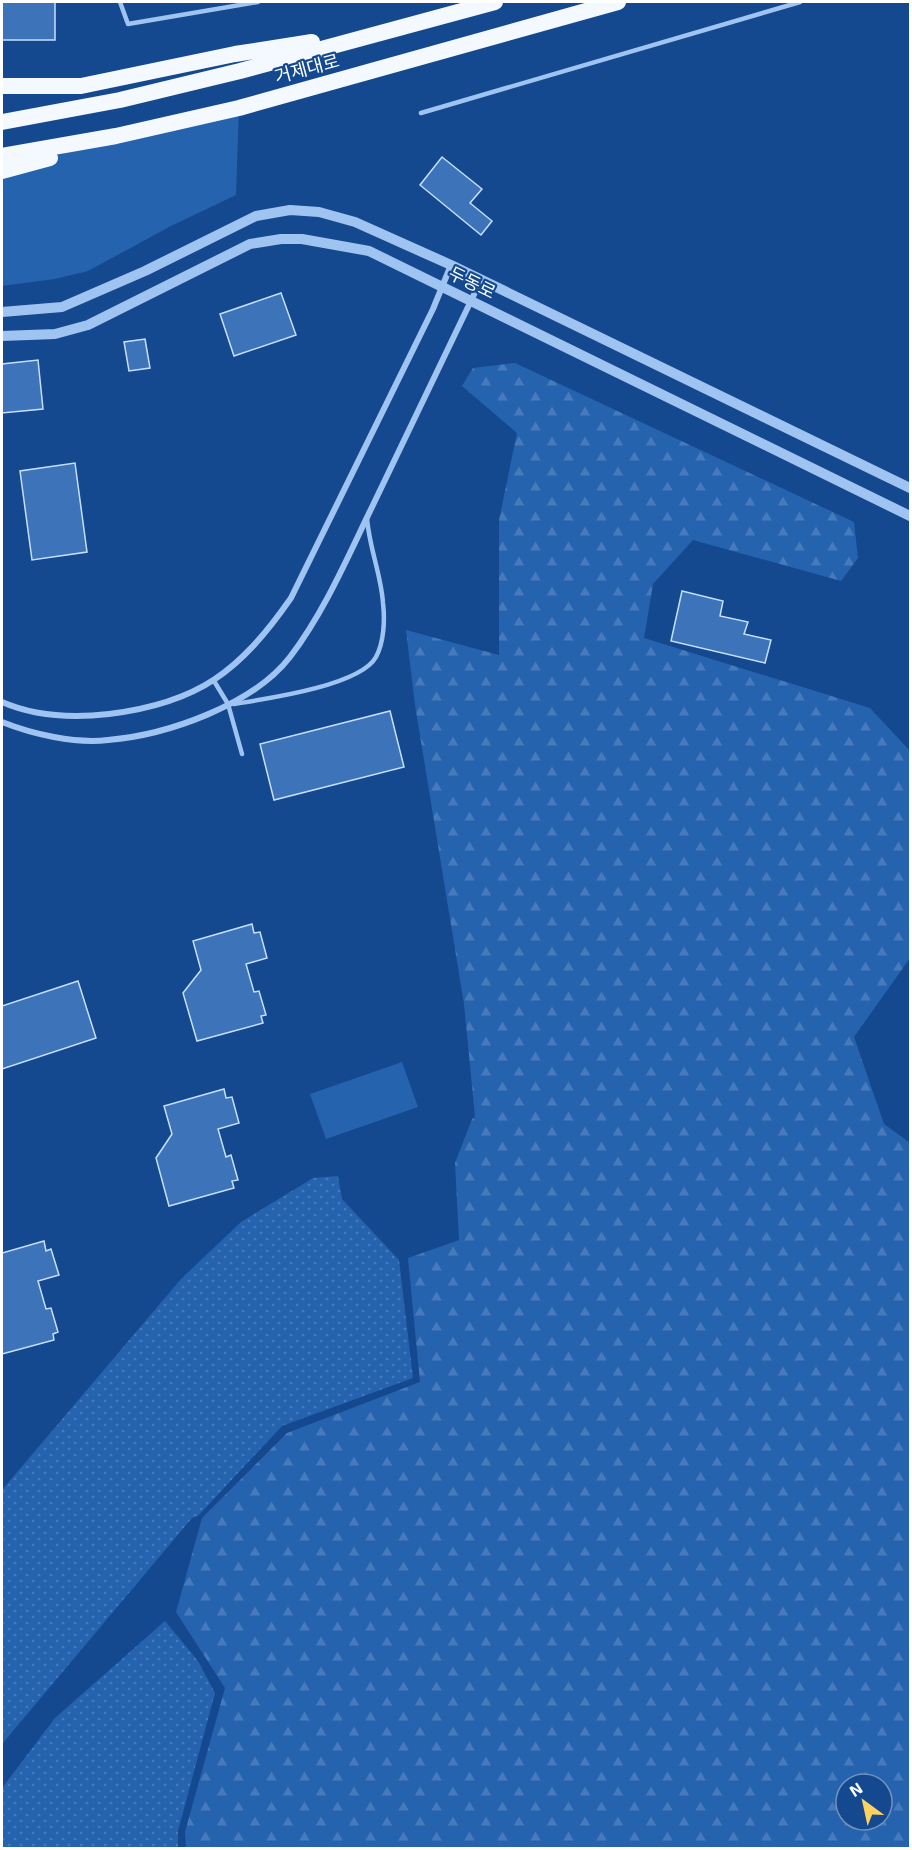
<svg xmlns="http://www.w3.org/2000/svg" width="912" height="1850" font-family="'Exo 2','Noto Sans KR',sans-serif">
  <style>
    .grass { fill: url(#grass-dots) }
    .forest { fill: url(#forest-firs); fill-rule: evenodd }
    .park { fill: #2563af }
    .building { fill: #3c73b9; stroke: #c7dffc; stroke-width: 1.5 }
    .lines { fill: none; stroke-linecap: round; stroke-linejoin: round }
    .service { stroke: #a0c4f1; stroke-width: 4.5 }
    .minor { stroke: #a0c4f1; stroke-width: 6 }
    .tertiary { stroke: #a0c4f1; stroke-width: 10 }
    .trunk { stroke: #f4f8ff; stroke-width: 16 }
    .labels { text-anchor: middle; stroke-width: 4.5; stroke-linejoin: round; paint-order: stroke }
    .street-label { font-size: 18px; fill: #fff; stroke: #144990 }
  </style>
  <defs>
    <pattern id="grass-dots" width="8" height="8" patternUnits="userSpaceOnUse" patternTransform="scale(1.5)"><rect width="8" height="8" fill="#2563af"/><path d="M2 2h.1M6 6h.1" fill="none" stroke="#467abb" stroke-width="1.8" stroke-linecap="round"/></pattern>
    <pattern id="forest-firs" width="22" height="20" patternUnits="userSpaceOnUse" patternTransform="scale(1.5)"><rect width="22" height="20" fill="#2563af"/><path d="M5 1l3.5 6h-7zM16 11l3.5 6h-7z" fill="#467abb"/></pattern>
  </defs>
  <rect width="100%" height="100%" fill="#144990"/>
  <path class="grass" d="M 338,1176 L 342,1199 L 399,1260 L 413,1378 L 282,1426 L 198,1516 L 192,1518 L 2,1744 L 2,1490 L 181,1279 L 241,1222 L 313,1178 Z
    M 165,1621 L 198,1661 L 215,1693 L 178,1831 L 178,1848 L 2,1848 L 2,1788 L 55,1718 Z"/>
  <path class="forest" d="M 515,363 L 854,522 L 858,558 L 841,581 L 693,540 L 653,584 L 644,638 L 870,708 L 910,751 L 910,958 L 854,1037 L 884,1124 L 910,1143 L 910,1848 L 186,1848 L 185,1832 L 225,1688 L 176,1612 L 202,1518 L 287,1433 L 420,1382 L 408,1258 L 459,1240 L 455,1163 L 472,1119 L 475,1117 L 464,1004 L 415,705 L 406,630 L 499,655 L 499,520 L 517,433 L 462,386 L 473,368 ZM 846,1784 L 882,1784 L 882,1820 L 846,1820 Z"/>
  <path class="park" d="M 239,108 L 236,195 L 171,226 L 88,271 L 55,279 L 2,286 L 2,171 L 171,123 Z
    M 402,1062 L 418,1107 L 326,1139 L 310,1094 Z"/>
  <path class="building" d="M 2,2 L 55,2 L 55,40 L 2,40 Z
    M 442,157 L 482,189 L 470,203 L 492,221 L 481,235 L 420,185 Z
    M 281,293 L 296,335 L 234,356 L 220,314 Z
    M 145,339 L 150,368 L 129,371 L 124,342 Z
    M 38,360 L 43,409 L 2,413 L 2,364 Z
    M 75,463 L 87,552 L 32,560 L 20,471 Z
    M 682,591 L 723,601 L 720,616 L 748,622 L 744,634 L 771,640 L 765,663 L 671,641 Z
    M 390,711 L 404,767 L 274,800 L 260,744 Z
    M 252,924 L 254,933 L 260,932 L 267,958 L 246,964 L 254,992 L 259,991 L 266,1015 L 261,1016 L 263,1023 L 197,1041 L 183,993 L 201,970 L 193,941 Z
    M 78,981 L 96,1038 L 2,1069 L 2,1006 Z
    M 224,1089 L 226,1098 L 232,1097 L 239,1123 L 218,1129 L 226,1157 L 231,1155 L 238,1180 L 232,1181 L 234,1188 L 169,1206 L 156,1158 L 172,1134 L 164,1106 Z
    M 44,1241 L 46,1251 L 51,1249 L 59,1275 L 38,1281 L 46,1309 L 51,1308 L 58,1332 L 53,1334 L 54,1340 L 2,1354 L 2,1253 Z"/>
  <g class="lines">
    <path class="service" d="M 120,2 L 128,24 L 258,2
      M 421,113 L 800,2
      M 214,681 L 228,704 L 242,754
      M 234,704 C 265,699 360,686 376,657 C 384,642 385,620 383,603 C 381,574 369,547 367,518"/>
    <path class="minor" d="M 2,702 C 34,716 74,718 109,714 C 199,703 240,671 291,598 L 433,309 L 451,265
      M 2,722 C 32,734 75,744 108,740 C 167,735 253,705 290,657 C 325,611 348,556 373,505 C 409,430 445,355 481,280"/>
    <path class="tertiary" d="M 2,312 L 62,307 L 145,271 L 256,216 L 290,210 L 319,212 L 355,222 L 451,265 L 910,488
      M 2,336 L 55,334 L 88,325 L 250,244 L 281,239 L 302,239 L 369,251 L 910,516"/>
    <path class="trunk" d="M 2,86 L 81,86 L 235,54 L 312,42
      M 2,122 L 120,100 L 240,71 L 495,2
      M 2,156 L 116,136 L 239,108 L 618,2
      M 2,171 L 50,158"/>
  </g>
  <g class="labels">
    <g class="street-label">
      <text transform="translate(307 69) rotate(-15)" y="6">거제대로</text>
      <text transform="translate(472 283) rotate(26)" y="6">두동로</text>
    </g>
  </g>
  <rect width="912" height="1850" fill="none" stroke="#ffffff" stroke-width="6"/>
  <g transform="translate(864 1802) rotate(327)"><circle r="28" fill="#144990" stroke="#7292bc" stroke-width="1.5"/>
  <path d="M0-4.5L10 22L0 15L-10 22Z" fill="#ffd260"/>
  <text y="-9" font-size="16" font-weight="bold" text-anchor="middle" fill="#ffffff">N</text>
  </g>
</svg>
